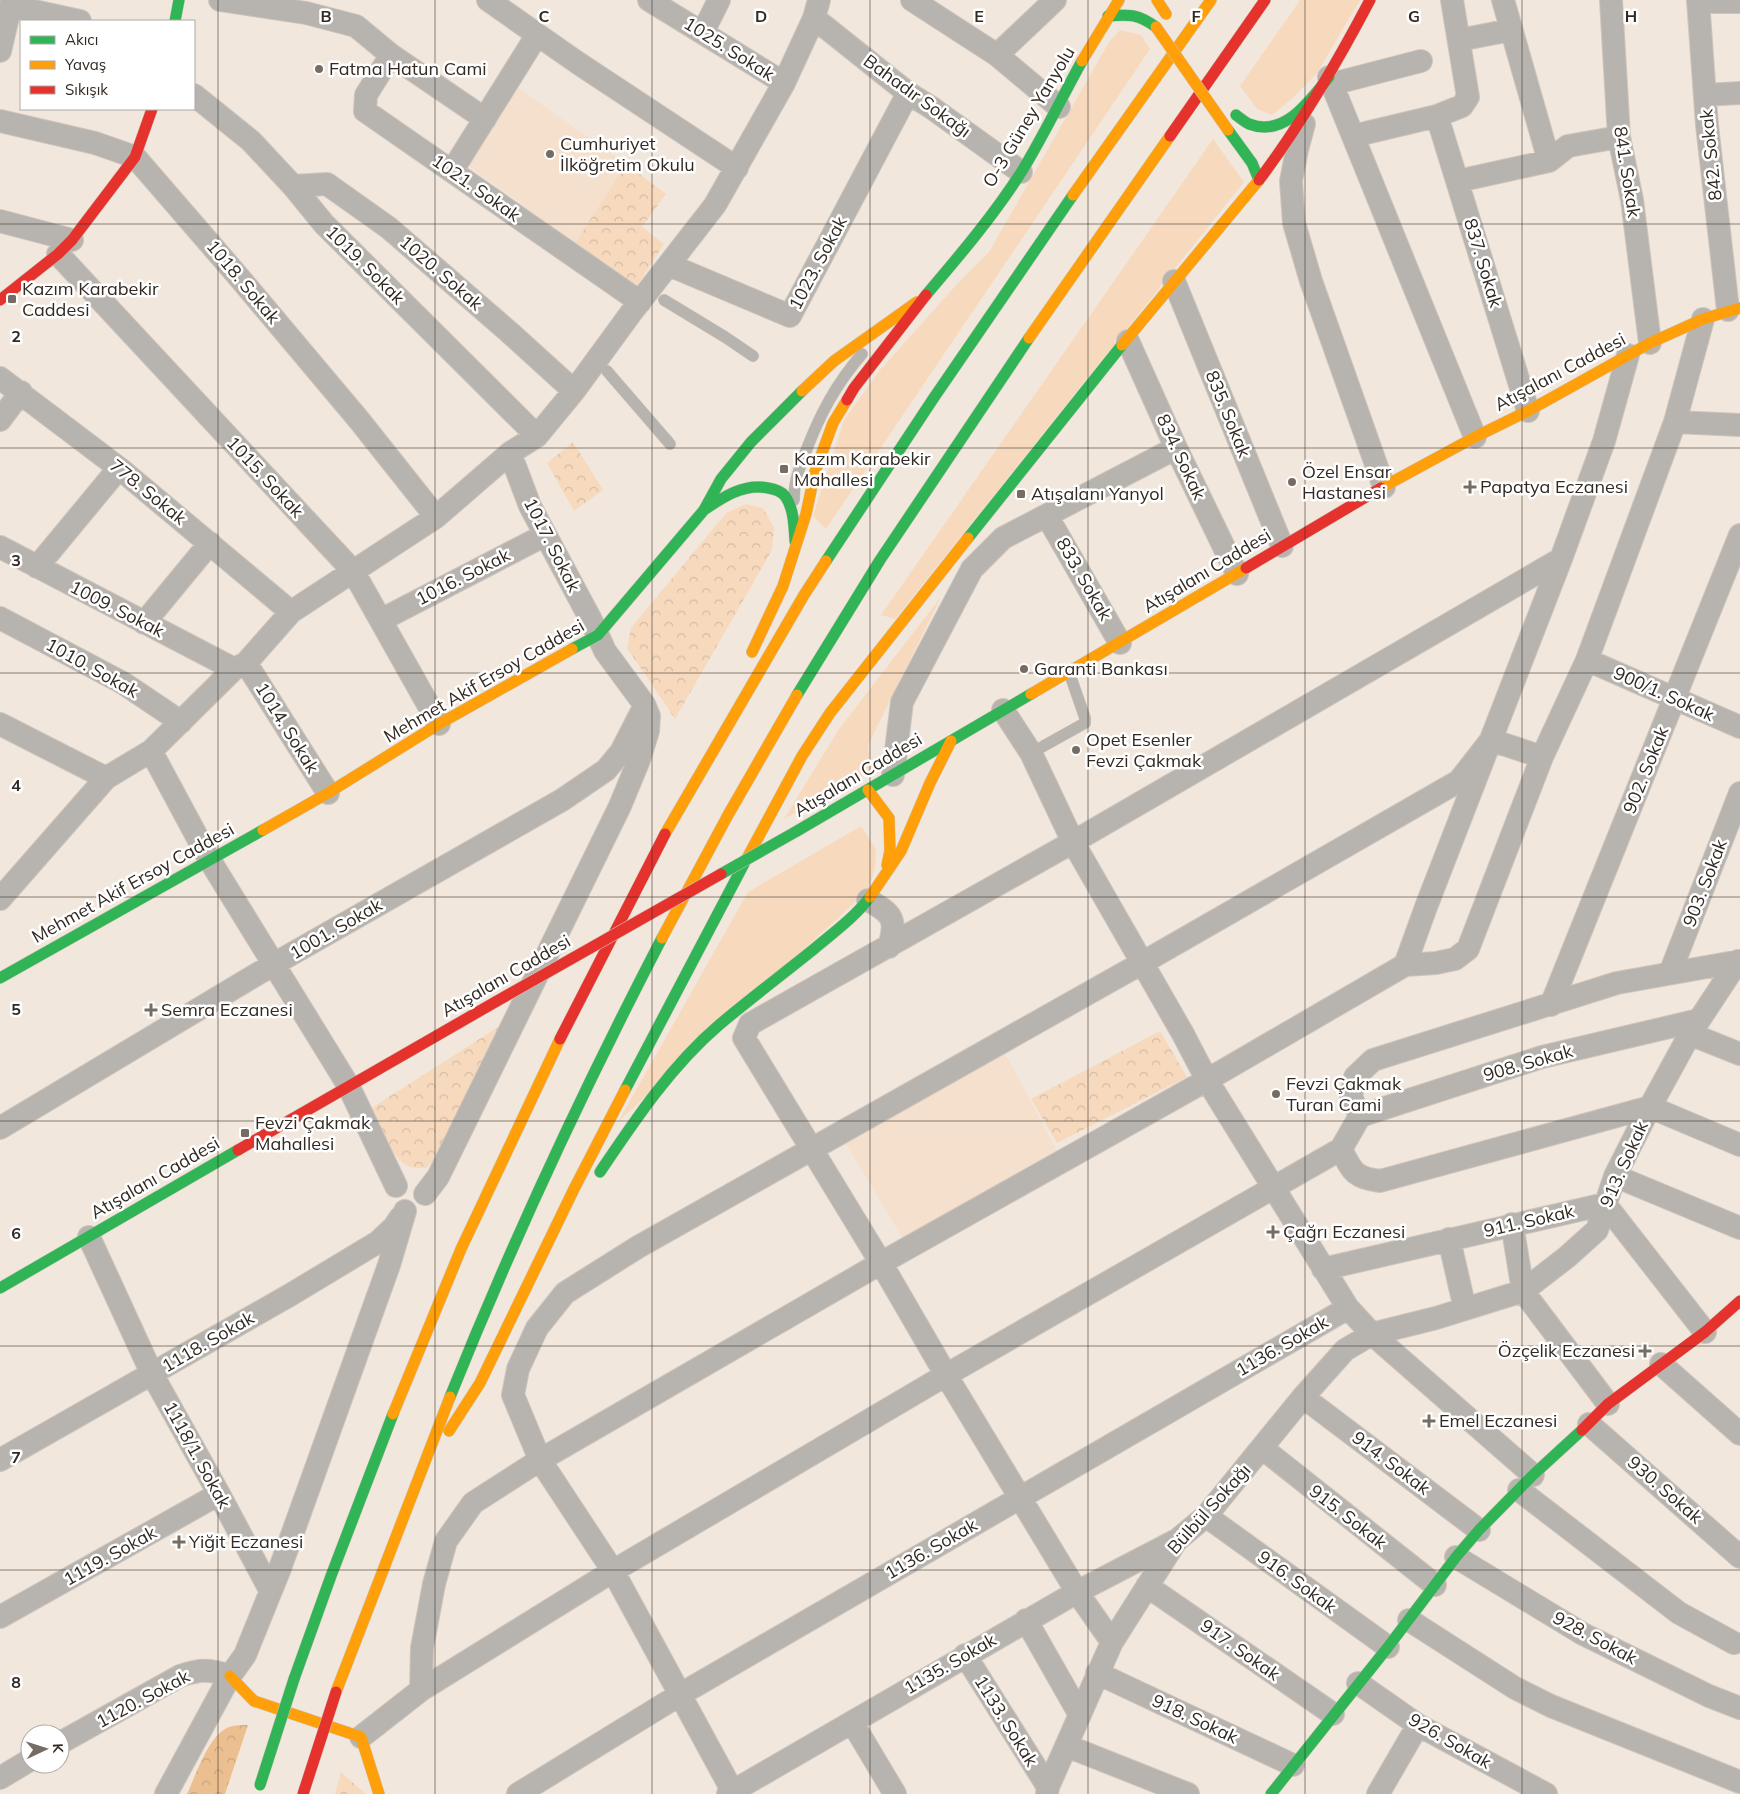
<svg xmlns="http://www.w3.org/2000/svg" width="1740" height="1794" font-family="Mulish,sans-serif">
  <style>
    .built { fill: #f4e0cd }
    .grass { fill: #f7dabe }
    .forest { fill: url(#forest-crowns) }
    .park { fill: url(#park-crowns) }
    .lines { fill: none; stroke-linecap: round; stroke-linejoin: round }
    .lane-casing { stroke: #cec5bc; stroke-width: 12 }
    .street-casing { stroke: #cec5bc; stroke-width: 24 }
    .fast-casing { stroke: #cec5bc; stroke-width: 12 }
    .slow-casing { stroke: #cec5bc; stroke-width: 12 }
    .jam-casing { stroke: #cec5bc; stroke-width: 12 }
    .lane { stroke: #b7b3af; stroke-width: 11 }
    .street { stroke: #b7b3af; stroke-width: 22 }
    .fast { stroke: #30b455; stroke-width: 11 }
    .slow { stroke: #ff9f0a; stroke-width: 11 }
    .jam { stroke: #e5322d; stroke-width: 11 }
    .fast-bridge-casing { stroke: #cec5bc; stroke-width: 12; stroke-linecap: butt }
    .slow-bridge-casing { stroke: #cec5bc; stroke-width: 12; stroke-linecap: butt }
    .jam-bridge-casing { stroke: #cec5bc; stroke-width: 12; stroke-linecap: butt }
    .fast-bridge { stroke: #30b455; stroke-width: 11 }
    .slow-bridge { stroke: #ff9f0a; stroke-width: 11 }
    .jam-bridge { stroke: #e5322d; stroke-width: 11 }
    .grid { fill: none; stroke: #312922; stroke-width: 1; stroke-opacity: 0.55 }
    .poi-dot { fill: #756c63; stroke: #fff; stroke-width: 2 }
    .labels { text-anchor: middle; stroke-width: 5; stroke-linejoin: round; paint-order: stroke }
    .street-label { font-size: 18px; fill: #312922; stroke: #fff }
    .poi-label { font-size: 18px; fill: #312922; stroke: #fff; text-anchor: start }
    .grid-label { font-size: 16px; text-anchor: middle; font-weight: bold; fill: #312922; stroke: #fff; stroke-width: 5; stroke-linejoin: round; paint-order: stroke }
  </style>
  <defs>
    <pattern id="forest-crowns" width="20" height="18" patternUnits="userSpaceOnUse" patternTransform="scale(1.25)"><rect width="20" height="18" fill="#ebbf90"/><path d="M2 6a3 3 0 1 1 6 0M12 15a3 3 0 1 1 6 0" fill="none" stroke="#caa47c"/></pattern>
    <pattern id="park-crowns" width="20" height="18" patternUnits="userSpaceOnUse" patternTransform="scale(1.25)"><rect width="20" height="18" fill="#f7dabe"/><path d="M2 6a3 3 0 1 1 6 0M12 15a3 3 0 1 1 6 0" fill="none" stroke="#d4bba3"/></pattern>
  </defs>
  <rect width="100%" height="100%" fill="#f2e7dc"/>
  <path class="built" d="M 514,85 L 626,164 L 575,243 L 466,164 Z
    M 1005,1053 L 1057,1151 L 905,1242 L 846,1144 Z"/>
  <path class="grass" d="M 1300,0 L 1360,0 L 1317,73 L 1293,98 L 1272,115 L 1257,109 L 1240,86 Z
    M 1120,30 L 1141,35 L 1150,49 L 826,529 L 813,516 L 844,420 L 880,370 L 958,283 L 989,252 L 1109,42 Z
    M 1213,139 L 1244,182 L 895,619 L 881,615 Z
    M 941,597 L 868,745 L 871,770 L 784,819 L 839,729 Z
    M 861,826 L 876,849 L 875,868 L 868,890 L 618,1122 L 748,892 Z"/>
  <path class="forest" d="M 248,1725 L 225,1794 L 187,1794 C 196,1775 207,1740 225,1729 C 231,1725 240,1725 248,1725 Z"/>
  <path class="park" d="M 626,164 L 666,194 L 642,227 L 664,244 L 635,289 L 575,243 Z
    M 573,442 L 603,490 L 574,511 L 547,463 Z
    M 746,504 L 763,508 L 774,528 L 772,550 L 675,719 L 627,648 L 631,628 L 726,513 Z
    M 506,1022 L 437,1157 L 426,1168 C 421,1168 415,1168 410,1167 C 391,1159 379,1126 370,1109 Z
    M 1160,1031 L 1187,1077 L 1057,1143 L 1031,1099 Z
    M 341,1772 L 366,1794 L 335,1794 Z"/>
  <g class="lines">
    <defs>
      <path id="lane" d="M 664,300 L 725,337 L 753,356
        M 607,371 L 670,444
        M 794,500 C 794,480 799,470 806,451 C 820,414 836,384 862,354
        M 1031,753 L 1085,723 L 1085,718 L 1069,672"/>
      <path id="street" d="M 220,0 L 306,13 L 356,26 L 391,55 L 485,119
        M 488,0 L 578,63 L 737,168
        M 649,0 L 784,83
        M 912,0 L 997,55 L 1059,107
        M 1503,0 L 1549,161
        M 1611,0 L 1619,137 L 1632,200 L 1650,343
        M 1698,0 L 1707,125 L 1728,310
        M 1698,2 L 1740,2
        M 11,6 L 80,21
        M 814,18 L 908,93 L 932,108 L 1021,172
        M 703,32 L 719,0
        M 1459,40 L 1511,30
        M 0,51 L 12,0
        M 391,55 L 366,95 L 365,111 L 640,302
        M 997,55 L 1055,0
        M 1329,77 L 1475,437
        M 1332,84 L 1421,61
        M 194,95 L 251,141 L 293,186 L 324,224 L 537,436
        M 1705,95 L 1740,93
        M 1437,116 L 1528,411
        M 0,121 L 95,143 L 135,157 L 237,275 L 359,420 L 436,517
        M 1304,124 L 1297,150 L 1291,181 L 1294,223 L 1311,281 L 1384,487
        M 1353,136 L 1437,116 L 1462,106 L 1468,97 L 1452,0
        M 452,171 L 537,35
        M 1458,181 L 1549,161 L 1568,146 L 1619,137
        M 293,186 L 327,184 L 389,228 L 509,332 L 574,391
        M 0,221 L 72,240
        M 58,254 L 353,571 L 439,724
        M 669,265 L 790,316 L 908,93
        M 1174,281 L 1282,546
        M 1128,341 L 1176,448 L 1237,574
        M 0,378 L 119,468 L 291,612
        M 0,420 L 21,392
        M 1675,422 L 1740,425
        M 1047,516 L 1120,643
        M 0,547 L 234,669
        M 37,567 L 119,468
        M 0,618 L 123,683 L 181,722
        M 381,620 L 545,535
        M 144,623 L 210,543
        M 1587,660 L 1740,727
        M 246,663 L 328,793
        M 1003,710 L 1031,753 L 1073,842 L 1183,1034 L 1207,1080 L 1348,1308 L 1372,1334 L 1533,1475
        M 0,724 L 106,778
        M 151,751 L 209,859 L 348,1085 L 396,1186
        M 893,775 L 902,702 L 972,569 L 1003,538 L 1176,448
        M 0,899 L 106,778 L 151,751 L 234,669 L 246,663 L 291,612 L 436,517 L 510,453 L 537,436 L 574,391 L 631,313 L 715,205 L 784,83 L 814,18 L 819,0
        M 868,900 C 893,914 897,919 889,947
        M 1740,961 L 1617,983 L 1373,1060 L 1355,1077 L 1351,1097 L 1360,1116 L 1341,1149 C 1352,1171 1354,1178 1380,1181 L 1650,1107 L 1740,1145
        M 1405,965 L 1426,907 L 1561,559 L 1604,441 L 1628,355
        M 1670,973 L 1740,793
        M 1551,1005 L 1740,535
        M 1690,1034 L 1740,1054
        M 1360,1116 L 1542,1057 L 1699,1020
        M 0,1128 L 274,964 L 562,800 L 606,770 L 621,752 L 643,709
        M 1615,1176 L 1740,1228
        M 425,1194 L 438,1177 L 620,806 L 639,760 L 648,731 L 649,716 L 644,704 L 605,651 L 591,620 L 530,506 L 510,453
        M 1512,1224 L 1523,1291 L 1608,1404
        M 89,1237 L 152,1374 L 219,1494 L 270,1590
        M 1449,1239 L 1465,1309
        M 1323,1269 L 1605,1204 L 1705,1332
        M 1661,1364 L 1740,1434
        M 1303,1397 L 1479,1530
        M 1589,1424 L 1740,1557
        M 1262,1448 L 1435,1585
        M 0,1460 L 290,1295 L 378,1242 L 394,1227 L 400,1218
        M 1519,1490 L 1679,1613 L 1734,1643
        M 1206,1516 L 1388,1647
        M 1456,1557 L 1583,1634 L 1709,1696 L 1740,1708
        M 1147,1586 L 1333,1714
        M 0,1617 L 219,1494
        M 1026,1620 L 1080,1715
        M 1409,1620 L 1515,1688 L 1551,1706 L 1740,1782
        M 1112,1642 L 1077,1592 L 946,1375 L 881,1263 L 744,1038 L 750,1024 L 1073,842 L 1561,559
        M 965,1655 L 1048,1787
        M 1097,1673 L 1293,1765
        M 1358,1683 L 1418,1725 L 1546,1794
        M 421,1690 L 422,1648 L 434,1584 L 446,1541 L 473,1503 L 540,1460 L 881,1263 L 1207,1080 L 1405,965 L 1436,963 L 1455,959 L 1468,949 L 1542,757 L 1587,660 L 1675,422 L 1703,319
        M 852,1722 L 895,1794
        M 361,1737 L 421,1690 L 613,1571 L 946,1375 L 1341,1149
        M 60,1743 L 180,1676 C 200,1669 210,1669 230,1676
        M 1067,1746 L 1188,1794
        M 0,1778 L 30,1760
        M 166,1794 L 230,1676 L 245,1655 L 279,1571 L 389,1265 L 405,1211
        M 518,1794 L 681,1694 L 1348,1308
        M 728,1794 L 1077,1592 L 1175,1541
        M 734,1794 L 613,1571 L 540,1460 L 513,1395 L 518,1369 L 537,1328 L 565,1293 L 638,1247 L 1142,963 L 1459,781 L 1491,740 L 1542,757
        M 1047,1794 L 1048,1787 L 1112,1642 L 1176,1541 L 1206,1516 L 1303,1397 L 1345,1350 L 1372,1334 L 1436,1318 L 1523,1291 L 1567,1257 L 1597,1230 L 1615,1176 L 1650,1107 L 1690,1034 L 1738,961
        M 1378,1794 L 1418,1725"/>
      <path id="fast" d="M 1108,16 C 1129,14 1138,14 1156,27
        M 175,21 L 179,0
        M 1236,115 C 1240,118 1245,122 1249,124 C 1285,138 1310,100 1329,77
        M 1228,130 L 1252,163 L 1259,180
        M 926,295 C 960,255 994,215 1022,171 C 1044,135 1062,97 1082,61
        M 704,510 C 723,497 744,483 768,488 C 774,489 781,491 785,496 C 794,508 794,527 795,541
        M 968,538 L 1122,345
        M 826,561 L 933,399 L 1073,195
        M 572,649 L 598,635 L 704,510 L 721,479 L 751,442 L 802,391
        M 797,695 L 880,560 L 1029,338
        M 797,831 L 1031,694
        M 0,978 L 263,830
        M 625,1090 L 746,860
        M 600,1172 C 635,1120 671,1066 719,1025 C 750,999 783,974 814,949 C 833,933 855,917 870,897
        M 0,1288 L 238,1150
        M 450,1397 C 513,1240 584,1088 662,938
        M 294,1679 L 331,1576 L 393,1414
        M 1271,1794 L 1388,1647 L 1456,1557 L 1479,1530 L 1533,1475 L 1582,1430"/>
      <path id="slow" d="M 1157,0 L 1166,14
        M 1082,61 L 1119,0
        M 1073,195 L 1211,0
        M 1029,338 L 1170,136
        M 1122,345 L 1259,180
        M 802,391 L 834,361 L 917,302
        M 1381,488 L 1475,437 L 1528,411 L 1650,343 L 1703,319 L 1740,308
        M 752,652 L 783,586 L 806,514 L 815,472 L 833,423 L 847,400
        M 1031,694 L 1246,568
        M 868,790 L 889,818 L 890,851 L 887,865
        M 263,830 L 328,793 L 439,724 L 572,649
        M 665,834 L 804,595 L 826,561
        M 746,860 L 802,756 L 830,713 L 968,538
        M 870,897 L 901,851 L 930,783 L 951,741
        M 662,938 L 728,815 L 797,695
        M 393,1414 L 461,1249 L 560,1039
        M 449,1431 L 480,1383 L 574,1189 L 625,1090
        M 230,1676 L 254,1701 L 361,1737 L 379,1794
        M 336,1692 L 450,1397"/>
      <path id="jam" d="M 1170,136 L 1265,0
        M 1259,180 C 1302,123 1337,63 1370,0
        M 0,300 L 58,254 L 72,240 L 135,157 L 152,109
        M 847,400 L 854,388 L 926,295
        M 1246,568 L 1381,488
        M 560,1039 L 665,834
        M 238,1150 L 497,1001
        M 1582,1430 L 1608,1404 L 1705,1332 L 1740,1301"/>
    </defs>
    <use href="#lane" class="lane-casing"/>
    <use href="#street" class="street-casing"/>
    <use href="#fast" class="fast-casing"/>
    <use href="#slow" class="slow-casing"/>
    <use href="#jam" class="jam-casing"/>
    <use href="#lane" class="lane"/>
    <use href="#street" class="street"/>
    <use href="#fast" class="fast"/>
    <use href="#slow" class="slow"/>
    <use href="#jam" class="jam"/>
    <defs>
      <path id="fast-bridge" d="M 721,874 L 797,831
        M 260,1785 L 294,1679"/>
      <path id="slow-bridge" d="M 1156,27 L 1228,130"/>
      <path id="jam-bridge" d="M 497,1001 L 721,874
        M 303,1794 L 336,1692"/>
    </defs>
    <use href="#fast-bridge" class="fast-bridge-casing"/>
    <use href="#slow-bridge" class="slow-bridge-casing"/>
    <use href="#jam-bridge" class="jam-bridge-casing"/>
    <use href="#fast-bridge" class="fast-bridge"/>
    <use href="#slow-bridge" class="slow-bridge"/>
    <use href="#jam-bridge" class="jam-bridge"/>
  </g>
  <path class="grid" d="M 218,0 L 218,1794M 435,0 L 435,1794M 652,0 L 652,1794M 870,0 L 870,1794M 1088,0 L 1088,1794M 1305,0 L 1305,1794M 1522,0 L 1522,1794M 0,224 L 1740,224M 0,448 L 1740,448M 0,673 L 1740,673M 0,897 L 1740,897M 0,1121 L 1740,1121M 0,1346 L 1740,1346M 0,1570 L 1740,1570"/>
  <g class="poi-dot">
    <circle cx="319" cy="69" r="5"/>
    <circle cx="550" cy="154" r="5"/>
    <rect x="7" y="294" width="10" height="10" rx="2.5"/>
    <rect x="779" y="464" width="10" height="10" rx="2.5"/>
    <circle cx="1292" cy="482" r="5"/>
    <path d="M1467.5 479.5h5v5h5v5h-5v5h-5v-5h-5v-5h5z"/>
    <rect x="1016" y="489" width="10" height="10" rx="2.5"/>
    <circle cx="1024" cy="669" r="5"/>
    <circle cx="1076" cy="750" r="5"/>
    <path d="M148.5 1002.5h5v5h5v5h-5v5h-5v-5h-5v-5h5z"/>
    <circle cx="1276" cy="1094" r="5"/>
    <rect x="240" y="1128" width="10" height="10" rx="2.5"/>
    <path d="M1270.5 1224.5h5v5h5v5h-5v5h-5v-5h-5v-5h5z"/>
    <path d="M1642.5 1343.5h5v5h5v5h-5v5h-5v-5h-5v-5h5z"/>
    <path d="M1426.5 1413.5h5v5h5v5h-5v5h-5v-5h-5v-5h5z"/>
    <path d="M176.5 1534.5h5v5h5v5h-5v5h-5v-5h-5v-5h5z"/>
  </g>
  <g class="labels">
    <g class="street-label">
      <text transform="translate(729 49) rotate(32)" y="6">1025. Sokak</text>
      <text transform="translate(917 96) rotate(36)" y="6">Bahadır Sokağı</text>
      <text transform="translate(1029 117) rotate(-59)" y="6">O-3 Güney Yanyolu</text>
      <text transform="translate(1711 155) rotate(-96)" y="6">842. Sokak</text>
      <text transform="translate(1627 172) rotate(81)" y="6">841. Sokak</text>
      <text transform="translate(476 188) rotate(35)" y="6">1021. Sokak</text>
      <text transform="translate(818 263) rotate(-62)" y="6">1023. Sokak</text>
      <text transform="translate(1483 263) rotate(73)" y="6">837. Sokak</text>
      <text transform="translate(365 265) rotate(45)" y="6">1019. Sokak</text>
      <text transform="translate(441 273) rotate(41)" y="6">1020. Sokak</text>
      <text transform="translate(243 282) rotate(50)" y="6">1018. Sokak</text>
      <text transform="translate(1560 372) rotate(-28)" y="6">Atışalanı Caddesi</text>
      <text transform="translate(1228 414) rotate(68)" y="6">835. Sokak</text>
      <text transform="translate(1181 457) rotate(65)" y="6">834. Sokak</text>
      <text transform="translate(265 477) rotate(47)" y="6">1015. Sokak</text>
      <text transform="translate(148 492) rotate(39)" y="6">778. Sokak</text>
      <text transform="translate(552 545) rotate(63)" y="6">1017. Sokak</text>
      <text transform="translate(1207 571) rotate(-31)" y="6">Atışalanı Caddesi</text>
      <text transform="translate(463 577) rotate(-27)" y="6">1016. Sokak</text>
      <text transform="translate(1084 579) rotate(60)" y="6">833. Sokak</text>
      <text transform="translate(117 609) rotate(27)" y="6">1009. Sokak</text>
      <text transform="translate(92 668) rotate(29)" y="6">1010. Sokak</text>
      <text transform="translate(484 681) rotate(-30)" y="6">Mehmet Akif Ersoy Caddesi</text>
      <text transform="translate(1664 694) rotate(24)" y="6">900/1. Sokak</text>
      <text transform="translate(287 728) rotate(58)" y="6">1014. Sokak</text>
      <text transform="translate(1646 770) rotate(-68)" y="6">902. Sokak</text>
      <text transform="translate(858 775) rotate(-31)" y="6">Atışalanı Caddesi</text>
      <text transform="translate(133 883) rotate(-29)" y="6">Mehmet Akif Ersoy Caddesi</text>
      <text transform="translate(1705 883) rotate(-69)" y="6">903. Sokak</text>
      <text transform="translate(336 929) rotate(-30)" y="6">1001. Sokak</text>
      <text transform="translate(506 976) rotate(-30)" y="6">Atışalanı Caddesi</text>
      <text transform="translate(1528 1063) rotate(-16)" y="6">908. Sokak</text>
      <text transform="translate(1624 1164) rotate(-66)" y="6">913. Sokak</text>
      <text transform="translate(155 1178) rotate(-30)" y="6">Atışalanı Caddesi</text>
      <text transform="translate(1529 1221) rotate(-13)" y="6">911. Sokak</text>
      <text transform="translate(208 1342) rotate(-30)" y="6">1118. Sokak</text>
      <text transform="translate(1282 1346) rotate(-30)" y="6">1136. Sokak</text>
      <text transform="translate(197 1455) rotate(61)" y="6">1118/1. Sokak</text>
      <text transform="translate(1391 1463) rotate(37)" y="6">914. Sokak</text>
      <text transform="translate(1665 1490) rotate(41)" y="6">930. Sokak</text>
      <text transform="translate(1209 1509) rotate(-48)" y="6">Bülbül Sokağı</text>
      <text transform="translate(1348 1517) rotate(38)" y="6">915. Sokak</text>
      <text transform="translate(931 1549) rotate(-30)" y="6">1136. Sokak</text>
      <text transform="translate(110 1556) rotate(-29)" y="6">1119. Sokak</text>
      <text transform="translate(1297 1582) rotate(36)" y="6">916. Sokak</text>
      <text transform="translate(1595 1638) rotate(28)" y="6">928. Sokak</text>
      <text transform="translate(1240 1650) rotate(35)" y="6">917. Sokak</text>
      <text transform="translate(950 1664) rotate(-30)" y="6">1135. Sokak</text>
      <text transform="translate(143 1699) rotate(-28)" y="6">1120. Sokak</text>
      <text transform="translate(1195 1719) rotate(25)" y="6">918. Sokak</text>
      <text transform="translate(1006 1721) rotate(58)" y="6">1133. Sokak</text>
      <text transform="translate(1450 1741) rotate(30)" y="6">926. Sokak</text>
    </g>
    <g class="poi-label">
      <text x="329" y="75">Fatma Hatun Cami</text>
      <text x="560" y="150">Cumhuriyet<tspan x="560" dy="21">İlköğretim Okulu</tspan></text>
      <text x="22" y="295">Kazım Karabekir<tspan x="22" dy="21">Caddesi</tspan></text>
      <text x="794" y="465">Kazım Karabekir<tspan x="794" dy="21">Mahallesi</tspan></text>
      <text x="1302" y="478">Özel Ensar<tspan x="1302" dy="21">Hastanesi</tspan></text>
      <text x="1480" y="493">Papatya Eczanesi</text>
      <text x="1031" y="500">Atışalanı Yanyol</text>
      <text x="1034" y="675">Garanti Bankası</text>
      <text x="1086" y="746">Opet Esenler<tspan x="1086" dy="21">Fevzi Çakmak</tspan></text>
      <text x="161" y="1016">Semra Eczanesi</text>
      <text x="1286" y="1090">Fevzi Çakmak<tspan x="1286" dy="21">Turan Cami</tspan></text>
      <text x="255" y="1129">Fevzi Çakmak<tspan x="255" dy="21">Mahallesi</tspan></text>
      <text x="1283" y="1238">Çağrı Eczanesi</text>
      <text x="1635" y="1357" text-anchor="end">Özçelik Eczanesi</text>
      <text x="1439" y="1427">Emel Eczanesi</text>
      <text x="189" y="1548">Yiğit Eczanesi</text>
    </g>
  </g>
  <g class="grid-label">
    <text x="326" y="22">B</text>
    <text x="544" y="22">C</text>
    <text x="761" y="22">D</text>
    <text x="979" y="22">E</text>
    <text x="1196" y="22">F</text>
    <text x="1414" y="22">G</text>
    <text x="1631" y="22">H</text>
    <text x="16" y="342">2</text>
    <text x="16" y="566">3</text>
    <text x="16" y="791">4</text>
    <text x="16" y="1015">5</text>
    <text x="16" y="1239">6</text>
    <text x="16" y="1463">7</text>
    <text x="16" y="1688">8</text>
  </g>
  <rect x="20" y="20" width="175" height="90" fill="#ffffff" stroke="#ada9a7"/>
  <rect x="30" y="36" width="25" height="8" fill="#30b455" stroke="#ada9a7"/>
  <text x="65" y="45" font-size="15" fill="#312922">Akıcı</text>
  <rect x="30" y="61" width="25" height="8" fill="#ff9f0a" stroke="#ada9a7"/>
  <text x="65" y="70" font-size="15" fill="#312922">Yavaş</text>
  <rect x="30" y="86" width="25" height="8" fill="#e5322d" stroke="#ada9a7"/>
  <text x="65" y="95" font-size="15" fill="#312922">Sıkışık</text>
  <g transform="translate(45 1749) rotate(86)"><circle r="24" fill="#ffffff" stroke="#ada9a7"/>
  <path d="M0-4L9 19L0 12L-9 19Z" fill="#756c63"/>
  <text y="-8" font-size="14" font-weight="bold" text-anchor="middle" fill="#312922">K</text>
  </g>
</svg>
